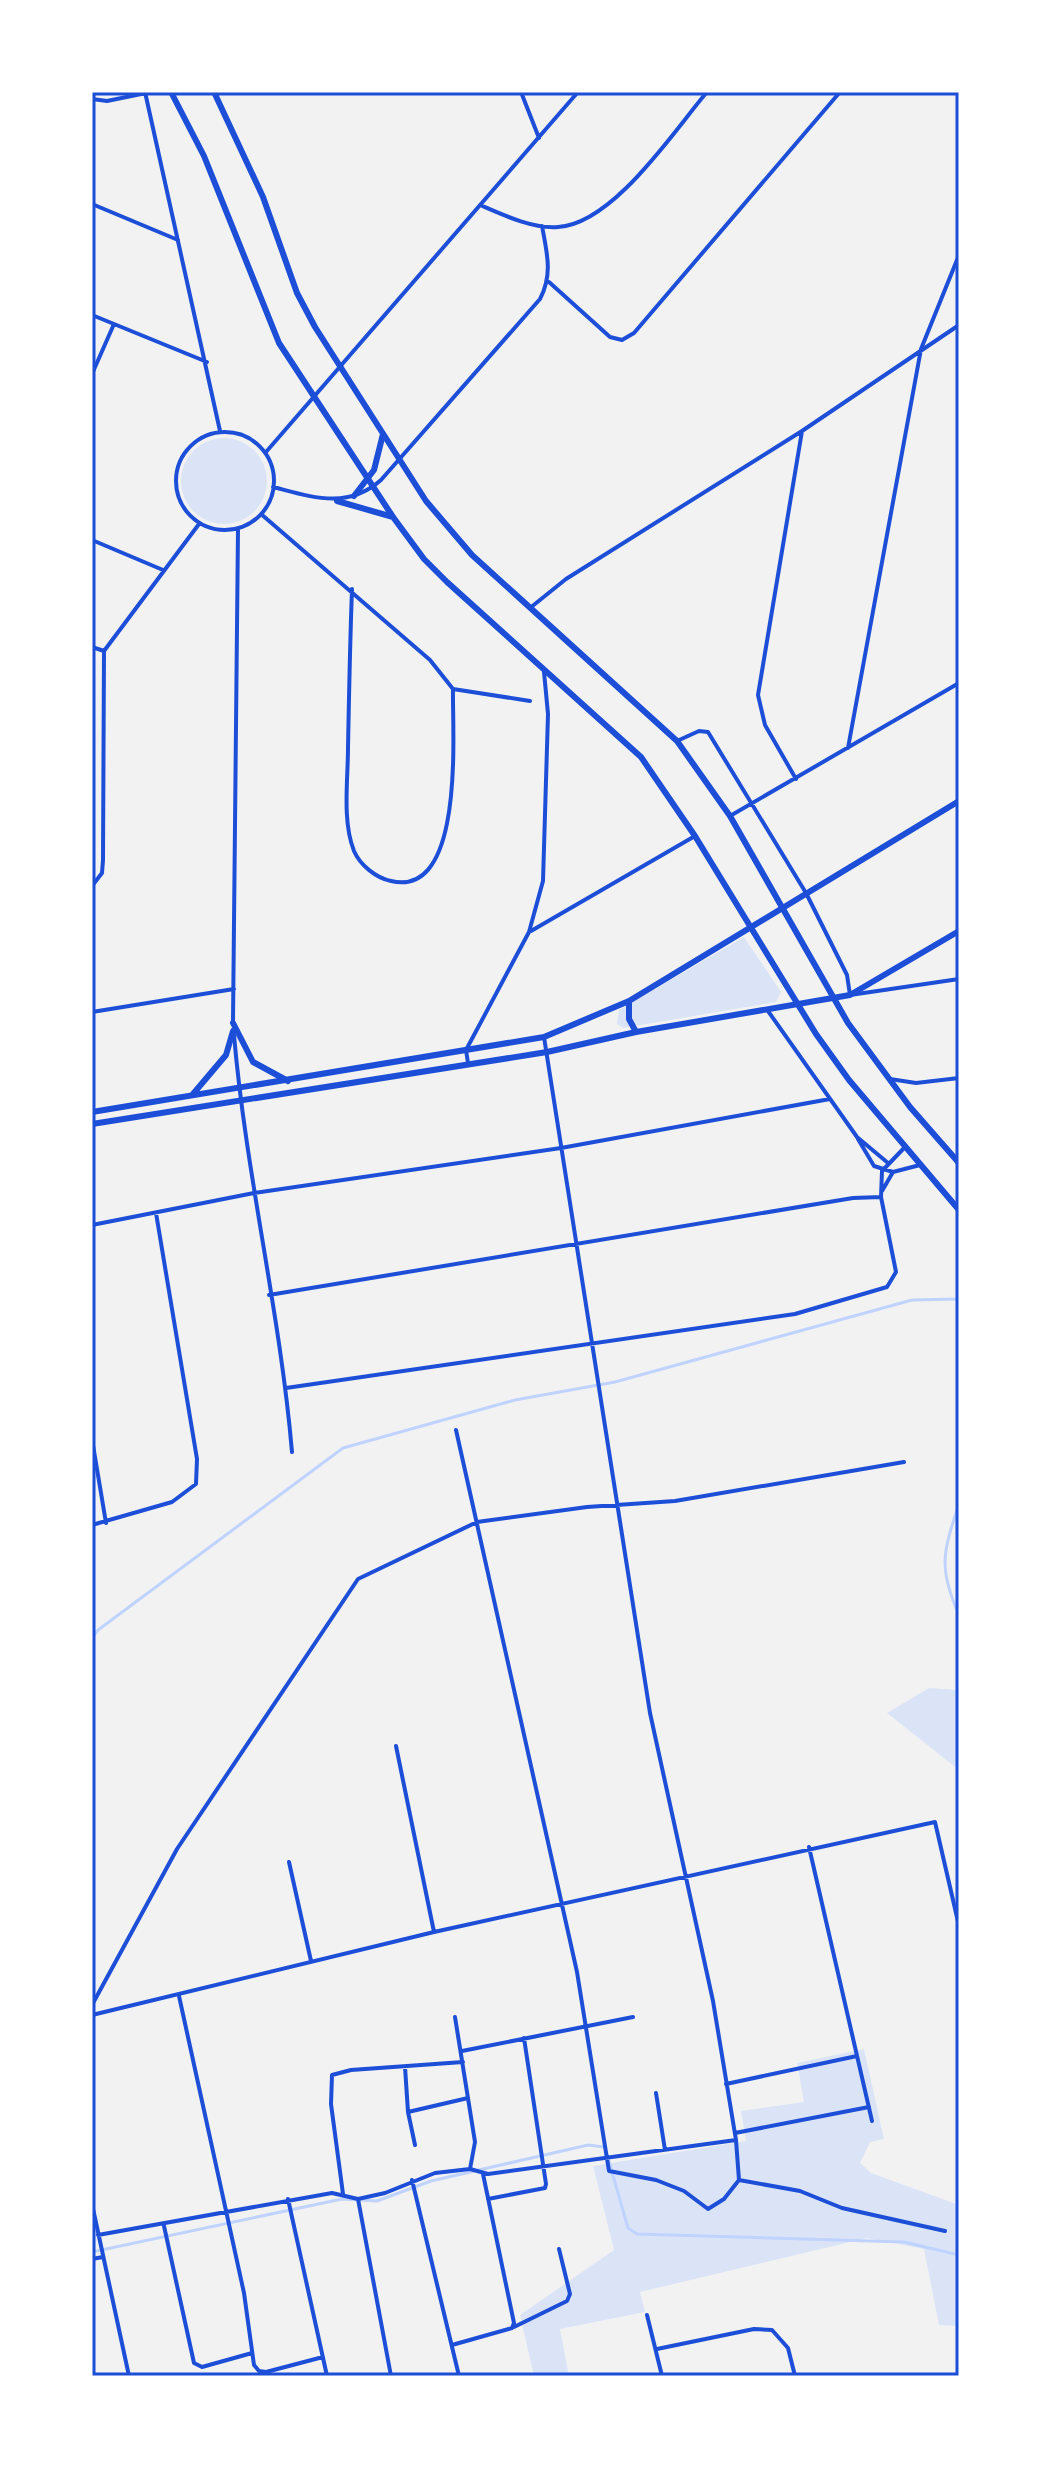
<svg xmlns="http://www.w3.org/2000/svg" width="1051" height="2468" font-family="'Crimson Pro',serif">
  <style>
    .green { fill: #dbe4f7 }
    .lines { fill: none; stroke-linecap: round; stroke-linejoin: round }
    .stream { stroke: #bfd3fe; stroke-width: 3 }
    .minor { stroke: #1d4ed8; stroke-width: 4 }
    .tertiary { stroke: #1d4ed8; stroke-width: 6 }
    .secondary { stroke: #1d4ed8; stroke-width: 6 }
    .neatline { fill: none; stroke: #1d4ed8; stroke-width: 3 }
  </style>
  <rect width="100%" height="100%" fill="#f2f2f2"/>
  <path class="green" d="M181 481a43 43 0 1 1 86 0a43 43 0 1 1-86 0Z
    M 744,937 L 781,992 L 776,1002 L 623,1028 L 617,1024 L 619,1010 Z
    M 929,1688 L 959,1690 L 959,1770 L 887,1713 Z
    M 864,2049 L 884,2139 L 870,2142 L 860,2163 L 871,2173 L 959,2205 L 959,2326 L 939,2325 L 924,2249 L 867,2238 L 640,2292 L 645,2312 L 560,2329 L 569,2376 L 534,2376 L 520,2315 L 614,2250 L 593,2166 L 746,2141 L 741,2111 L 804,2102 L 797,2063 Z"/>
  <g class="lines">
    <path class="stream" d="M 959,1504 C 943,1552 938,1568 959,1615
      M 92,1638 L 98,1630 L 343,1448 L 515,1400 L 615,1382 L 912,1300 L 959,1299
      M 608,2158 L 628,2228 L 637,2234 L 904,2242 L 959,2255
      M 92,2252 L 342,2199 L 377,2201 L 431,2181 L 588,2145 L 604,2147"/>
    <path class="minor" d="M 145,92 L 220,431
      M 521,92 L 539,138
      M 92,99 L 107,101 L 151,92
      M 92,204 L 178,240
      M 480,205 C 503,215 533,229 558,227 C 613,224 673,132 707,92
      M 549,282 L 610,337 L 622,340 L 634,333 L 840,92
      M 92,315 L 207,362
      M 92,374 L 114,324
      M176 481a49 49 0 1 1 98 0a49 49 0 1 1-98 0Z
      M 266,452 L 578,92
      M 273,487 C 312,497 347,510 381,480 L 540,299 C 553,274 547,253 542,226
      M 261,514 L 430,660 L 453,689 L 530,701
      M 92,540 L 163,570
      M 352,589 C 350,642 349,695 348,748 C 348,780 342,821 354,851 C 360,865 376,878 391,881 C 466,899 452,729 453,689
      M 530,608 L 566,579 L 802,431 L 959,325
      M 92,647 L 104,651
      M 677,741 L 699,731 L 708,732 L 806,893 L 847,975 L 850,995 L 959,979
      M 848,748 L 921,349 L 959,255
      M 796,779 L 765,725 L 758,695 L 802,431
      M 730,816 L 959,683
      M 92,886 L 102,873 L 103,860 L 104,651 L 199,524
      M 531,931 L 695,836
      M 768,1011 L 857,1137 L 888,1163
      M 92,1012 L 234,989
      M 233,1022 L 238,529
      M 234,1035 C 246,1175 280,1312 292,1452
      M 468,1063 L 466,1050 L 529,932 L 543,881 L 548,714 L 544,672
      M 890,1079 L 916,1083 L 959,1078
      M 858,1139 L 874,1166 L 893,1172
      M 882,1191 L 893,1172 L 920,1165
      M 92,1225 L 254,1193 L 561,1148 L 830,1099
      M 269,1295 L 853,1198 L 881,1197
      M 286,1388 L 795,1314 L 887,1287 L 896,1272 L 881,1197 L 882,1171 L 905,1147
      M 456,1430 L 577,1972 L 609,2171 L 656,2180 L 684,2191 L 708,2209 L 724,2199 L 739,2180 L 736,2140
      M 92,1439 L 106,1523
      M 92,1525 L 172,1502 L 196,1484 L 197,1459 L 156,1213
      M 396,1746 L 434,1932
      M 809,1847 L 872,2121
      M 289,1862 L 311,1961
      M 179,1996 L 244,2293 L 254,2365 L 259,2371 L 266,2372 L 323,2357
      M 92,2005 L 177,1849 L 358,1579 L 477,1522 L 587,1507 L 675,1501 L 904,1462
      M 92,2015 L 434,1932 L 935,1822 L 959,1926
      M 462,2051 L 633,2017
      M 405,2067 L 408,2112 L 415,2145
      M 726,2084 L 857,2056
      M 656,2093 L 665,2150
      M 408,2112 L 468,2098
      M 735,2133 L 869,2107
      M 470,2169 L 488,2174 L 736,2140 L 713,2001 L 650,1713 L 544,1037
      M 412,2180 L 459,2376
      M 739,2180 L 800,2191 L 842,2208 L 945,2231
      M 343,2194 L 331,2104 L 332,2075 L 351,2070 L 463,2062
      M 288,2199 L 327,2376
      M 358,2199 L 391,2376
      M 488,2199 L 545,2188 L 546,2184 L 524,2038
      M 92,2204 L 129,2376
      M 164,2226 L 194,2363 L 202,2367 L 252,2353
      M 98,2235 L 332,2193 L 358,2199 L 385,2193 L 435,2173 L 470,2169 L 475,2142 L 455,2017
      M 92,2259 L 103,2257
      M 647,2315 L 662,2376
      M 514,2327 L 567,2301 L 570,2294 L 559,2249
      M 452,2345 L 512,2328 L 514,2323 L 483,2174
      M 657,2349 L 754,2329 L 772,2330 L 788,2348 L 795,2376"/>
    <path class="tertiary" d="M 629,1001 L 629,1019 L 636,1032
      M 233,1023 L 253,1062 L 288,1081
      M 193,1094 L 226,1055 L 233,1031
      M 92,1112 L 544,1037 L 629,1001 L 959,801
      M 92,1124 L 547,1052 L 636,1032 L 850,995 L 959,931"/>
    <path class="secondary" d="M 171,92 L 204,156 L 279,343 L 393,517 L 424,559 L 447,582 L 641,757 L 695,836 L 816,1034 L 849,1080 L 959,1210
      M 214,92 L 263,197 L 297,293 L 315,327 L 426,501 L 472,555 L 677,741 L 730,816 L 848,1023 L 910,1107 L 959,1163
      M 354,496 L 374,470 L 383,434
      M 337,501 L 393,517"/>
  </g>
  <rect width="1051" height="2468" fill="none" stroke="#ffffff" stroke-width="188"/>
  <rect x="94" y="94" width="863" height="2280" class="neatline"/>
</svg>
